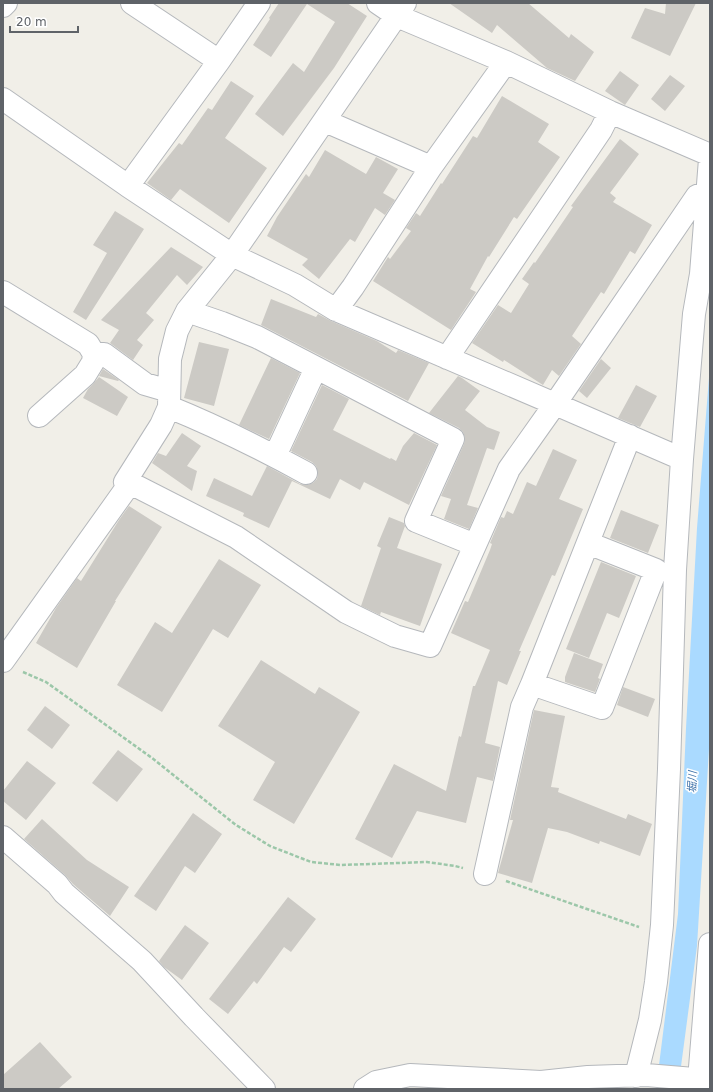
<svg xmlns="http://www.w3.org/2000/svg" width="713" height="1092" font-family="'DejaVu Sans','Noto Sans JP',sans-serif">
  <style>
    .water { fill: #aadaff }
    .building { fill: #cccac5 }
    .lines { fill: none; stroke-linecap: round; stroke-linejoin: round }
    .street-casing { stroke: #b5b8bc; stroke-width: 24 }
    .path { stroke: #9cc7a9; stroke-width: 2.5; stroke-dasharray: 4 2; stroke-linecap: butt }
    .street { stroke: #fff; stroke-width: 22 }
    .labels { text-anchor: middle; stroke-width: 3; stroke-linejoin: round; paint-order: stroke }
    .water-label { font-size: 11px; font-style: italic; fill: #4174aa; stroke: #fff }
  </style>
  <rect width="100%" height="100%" fill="#f1efe8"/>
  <path class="water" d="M 710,365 L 710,696 L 709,749 L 697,946 L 678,1089 L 656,1089 L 678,914 L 686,728 L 697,528 Z"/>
  <path class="building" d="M 279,3 L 347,3 L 367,16 L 334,68 L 283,136 L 255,114 L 293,63 L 304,72 L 335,22 L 307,4 L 271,57 L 253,45 L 270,19 L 269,18 Z
    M 449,3 L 528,3 L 569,38 L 571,34 L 594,52 L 575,81 L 547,68 L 497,25 L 492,33 Z
    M 666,3 L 696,3 L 670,56 L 631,38 L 645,8 L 665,14 Z
    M 620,71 L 639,85 L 625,105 L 605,91 Z
    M 670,75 L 685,86 L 665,111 L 651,99 Z
    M 231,81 L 254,96 L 225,138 L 267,168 L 229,223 L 180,189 L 171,200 L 147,183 L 179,143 L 182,145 L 208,108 L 212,110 Z
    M 502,96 L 549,124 L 538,142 L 560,157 L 517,219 L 514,217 L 489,257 L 488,256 L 470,289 L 476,292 L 451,330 L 373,281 L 388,257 L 390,259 L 411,231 L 406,228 L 416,213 L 420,216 L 441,183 L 442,184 L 473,136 L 477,138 Z
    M 620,139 L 639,154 L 610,193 L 616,198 L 613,202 L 652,225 L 635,254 L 630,251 L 604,294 L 601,292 L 572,336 L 581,344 L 559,376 L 552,370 L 543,385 L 504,360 L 503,362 L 472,343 L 498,305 L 511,313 L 529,284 L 522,279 L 534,262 L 535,263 L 573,207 L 571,206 Z
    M 325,150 L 366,174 L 376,157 L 398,169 L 383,193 L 395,200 L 385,215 L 375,208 L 355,242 L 350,239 L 319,279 L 302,265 L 308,259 L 267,236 L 277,217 L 306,174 L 309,177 Z
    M 115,211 L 144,229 L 86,320 L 73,312 L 107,253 L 93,245 Z
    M 171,247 L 203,267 L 187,285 L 177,275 L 146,313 L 154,320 L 137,340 L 143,345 L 133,360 L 110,343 L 119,330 L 101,320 Z
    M 271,299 L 316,317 L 318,314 L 331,321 L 377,341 L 396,353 L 398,350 L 429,363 L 408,401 L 261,325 Z
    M 199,342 L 229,349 L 214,406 L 184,398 Z
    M 271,358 L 300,373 L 269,439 L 239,425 Z
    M 601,359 L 611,368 L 587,398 L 579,391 Z
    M 103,369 L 119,380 L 118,381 L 99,376 Z
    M 458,376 L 462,378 L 480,391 L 465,410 L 487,427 L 500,432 L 494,450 L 487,448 L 467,505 L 478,508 L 469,529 L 444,519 L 451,499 L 441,496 L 464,444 L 465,438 L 463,432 L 459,428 L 429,413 Z
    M 99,377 L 128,397 L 117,416 L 83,398 L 88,389 L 93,384 Z
    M 322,385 L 349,399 L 333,430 L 390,459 L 391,458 L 396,461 L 403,446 L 414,433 L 437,445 L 409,505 L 364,482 L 360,490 L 340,479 L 330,499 L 292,481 L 269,528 L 243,516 L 244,513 L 206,496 L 214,478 L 252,496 L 267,466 L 300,484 L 307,485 L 313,483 L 317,479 L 318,473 L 316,466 L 312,462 L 291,451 Z
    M 636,385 L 657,396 L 640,427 L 618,418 Z
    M 182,433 L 201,446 L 187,466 L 197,471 L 192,491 L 152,463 L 158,453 L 166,456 Z
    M 553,449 L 577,460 L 559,499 L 583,509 L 555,576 L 552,575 L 519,651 L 521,651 L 507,685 L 498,681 L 485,743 L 500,747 L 493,781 L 477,777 L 466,823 L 417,811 L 392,858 L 355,839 L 394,764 L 446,791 L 459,736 L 461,737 L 473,686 L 475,686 L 490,650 L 451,633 L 465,601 L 468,602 L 490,550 L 492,544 L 490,543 L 501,517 L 504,518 L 507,511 L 513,514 L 527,482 L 536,486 Z
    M 129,506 L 162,527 L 115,601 L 116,601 L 77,668 L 36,643 L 56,608 L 77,578 L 81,581 L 119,520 Z
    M 621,510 L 659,525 L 648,553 L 610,538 Z
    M 389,517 L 404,523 L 405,526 L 397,548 L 442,564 L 420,626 L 381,612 L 380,615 L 361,606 L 381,548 L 377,546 Z
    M 219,559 L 261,585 L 228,638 L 213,629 L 162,712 L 117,685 L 155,622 L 172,633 Z
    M 601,562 L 636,576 L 619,618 L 607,613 L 589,658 L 566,649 Z
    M 574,653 L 603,664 L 598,678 L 600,679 L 595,692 L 565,682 L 565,677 Z
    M 261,660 L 315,694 L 319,687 L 360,712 L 294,824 L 253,800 L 275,762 L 218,726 Z
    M 623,687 L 655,699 L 648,717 L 617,705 Z
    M 45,706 L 70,725 L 52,749 L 27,730 Z
    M 534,710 L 565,716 L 551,787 L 559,788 L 558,792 L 626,819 L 628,814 L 652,824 L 640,856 L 600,841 L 599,844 L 567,832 L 548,828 L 532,883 L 498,873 L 513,820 L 510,820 Z
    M 118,750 L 143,769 L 117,802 L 92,783 Z
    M 27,761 L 56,783 L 26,820 L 3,801 L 3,791 Z
    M 193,813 L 222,834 L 195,873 L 185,866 L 156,911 L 134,896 Z
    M 42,819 L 87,860 L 129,887 L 110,916 L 73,884 L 65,875 L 24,839 Z
    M 288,897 L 316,919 L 291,952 L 284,947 L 257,984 L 254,981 L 228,1014 L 209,999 Z
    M 185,925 L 209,943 L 182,980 L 164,967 L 159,961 Z
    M 40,1042 L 72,1077 L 58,1089 L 3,1089 L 3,1075 Z"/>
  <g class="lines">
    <defs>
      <path id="street" d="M 3,6 L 6,3
        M 219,61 L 259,3
        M 3,99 L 128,186 L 232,255 L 295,285 L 336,310 L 555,404 L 682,459
        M 610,112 L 710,155
        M 325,121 L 431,167 L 506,62 L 397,16 L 378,3
        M 128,186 L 219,61 L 132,3
        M 3,292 L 88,344 L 94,354 L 93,362 L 85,375 L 39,416
        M 336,310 L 353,287 L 431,167
        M 187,311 L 222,323 L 257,337 L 453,439 L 416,521 L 475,545
        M 94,354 L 104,354 L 145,384 L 169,391
        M 447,358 L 601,130 L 610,112 L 506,62
        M 169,407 C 216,426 262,449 306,473
        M 275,456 L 316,368
        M 128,486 L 138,487 L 236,537 L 346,612 L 395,636 L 430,646 L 509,469 L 555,404 L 697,196 L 707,192
        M 3,661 L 128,486 L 125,482 L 161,425 L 169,407 L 170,359 L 177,331 L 187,311 L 232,255 L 405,3
        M 532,684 L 630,436
        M 3,837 L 57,884 L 64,893 L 142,961 L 194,1017 L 264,1089
        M 485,874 L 522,707 L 532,684 L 602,708 L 656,570 L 588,543
        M 636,1076 L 650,1020 L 656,982 L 662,925 L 669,769 L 675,570 L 682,459 L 694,314 L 701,274 L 710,159
        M 365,1089 L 376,1082 L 410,1075 L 541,1082 L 588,1077 L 646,1075 L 694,1079 L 710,1081
        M 694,1089 L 699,1080 L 710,944"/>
    </defs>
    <use href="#street" class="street-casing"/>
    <path class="path" d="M 23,672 L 46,682 L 152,758 L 236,825 L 270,846 L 311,862 L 341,865 L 427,862 L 455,866 L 463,868
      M 506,881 L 639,927"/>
    <use href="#street" class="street"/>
  </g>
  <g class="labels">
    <g class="water-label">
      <text transform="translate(692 782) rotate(-87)" y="4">堀川</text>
    </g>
  </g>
  <rect width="713" height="1092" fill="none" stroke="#5f6368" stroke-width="8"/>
  <path d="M10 26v6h68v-6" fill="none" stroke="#5f6368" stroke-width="2"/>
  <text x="16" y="26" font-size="12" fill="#5f6368" stroke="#ffffff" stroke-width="3" paint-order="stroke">20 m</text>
</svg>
